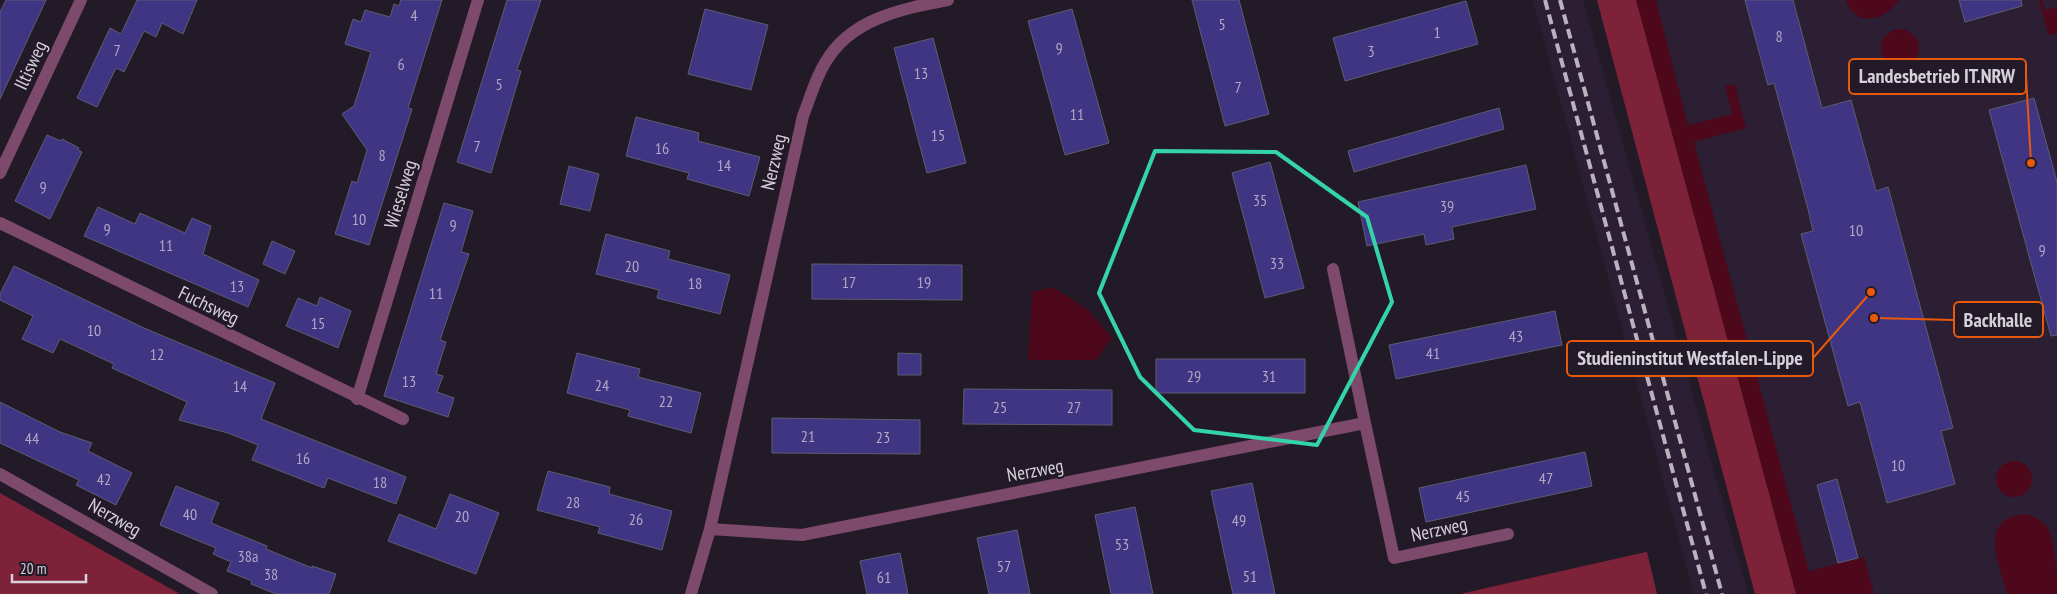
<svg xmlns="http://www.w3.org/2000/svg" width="2057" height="594" font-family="'PT Sans Narrow',sans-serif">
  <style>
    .built { fill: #2c1f33 }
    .green { fill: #4d081c }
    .forest { fill: #7e2239 }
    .building { fill: #3f3583; stroke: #5d5d70 }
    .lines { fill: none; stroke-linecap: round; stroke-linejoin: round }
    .street { stroke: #7e4a6c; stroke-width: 12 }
    .rail { stroke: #b9b3bd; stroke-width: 4; stroke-dasharray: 10 5; stroke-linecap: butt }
    .marked { fill: none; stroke: #34d4a8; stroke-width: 4; stroke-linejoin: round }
    .labels { text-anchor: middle; stroke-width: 4.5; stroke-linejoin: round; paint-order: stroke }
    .number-label { font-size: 16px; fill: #b0a9c4 }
    .street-label { font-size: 19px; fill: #d6d0da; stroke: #231a28 }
    .leader { fill: none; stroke: #e8590c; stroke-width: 2 }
    .callout-dot { fill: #e8590c; stroke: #231a28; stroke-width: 2 }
    .callout { fill: #231a28; stroke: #e8590c; stroke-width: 2 }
    .callout-label { font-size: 20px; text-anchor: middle; font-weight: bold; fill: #d6d0da }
  </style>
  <rect width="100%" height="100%" fill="#231a28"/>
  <path class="built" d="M 1533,0 L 1583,0 L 1748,594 L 1694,594 Z
    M 1624,0 L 2057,0 L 2057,594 L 1784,594 Z"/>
  <path class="green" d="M 1636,0 L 1656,0 L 1688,125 L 1732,114 L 1725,86 L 1735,84 L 1746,128 L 1694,142 L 1809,571 L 1864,557 L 1874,594 L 1796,594 Z
    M 1846,0 L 1899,0 C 1886,21 1854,28 1846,0 Z
    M 2039,0 L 2042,0 L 2045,10 L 2057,7 L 2057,33 L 2048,35 Z
    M1881 48a19 19 0 1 1 38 0a19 19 0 1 1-38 0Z
    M 1053,287 L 1087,309 L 1112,338 L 1096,360 L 1028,360 L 1032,292 Z
    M1996 479a18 18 0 1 1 36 0a18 18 0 1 1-36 0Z
    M 2027,514 C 2034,517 2042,519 2047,527 C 2056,544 2057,575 2057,594 L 2007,594 C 1999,563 1976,517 2027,514 Z"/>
  <path class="forest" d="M 1597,0 L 1636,0 L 1796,594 L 1755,594 Z
    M 0,493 L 180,594 L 0,594 Z
    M 1647,552 L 1657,594 L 1460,594 L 1646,552 Z"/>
  <path class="building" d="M 6,0 L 46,0 L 0,99 L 0,12 Z
    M 137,0 L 197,0 L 183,34 L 162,23 L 156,37 L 144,31 L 124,72 L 116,68 L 97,107 L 77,98 L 110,28 L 121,34 Z
    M 401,0 L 442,0 L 408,108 L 412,109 L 369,245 L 335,234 L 352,181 L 357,183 L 367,150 L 342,114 L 354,106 L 371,52 L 345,44 L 353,19 L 361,22 L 365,10 L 390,17 L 394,4 L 399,6 Z
    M 507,0 L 541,0 L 517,70 L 521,71 L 491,173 L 457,162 Z
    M 1192,0 L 1239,0 L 1269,114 L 1225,126 Z
    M 1745,0 L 1793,0 L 1822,108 L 1851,100 L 1876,191 L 1888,187 L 1953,428 L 1941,431 L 1955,484 L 1887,503 L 1860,402 L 1848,406 L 1801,234 L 1813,231 L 1808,209 L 1774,83 L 1768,85 Z
    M 1959,0 L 2021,0 L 2022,6 L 1965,22 Z
    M 1466,1 L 1478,44 L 1345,81 L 1333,38 Z
    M 705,9 L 768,25 L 751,90 L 688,74 Z
    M 1072,9 L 1109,143 L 1065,155 L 1028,21 Z
    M 933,38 L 966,163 L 927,173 L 894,48 Z
    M 2034,98 L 2057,182 L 2057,335 L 2051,336 L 1989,110 Z
    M 1499,108 L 1504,129 L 1354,172 L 1348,151 Z
    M 636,117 L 699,133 L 698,141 L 760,157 L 749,196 L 687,179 L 689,173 L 626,156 Z
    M 47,135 L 61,141 L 62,139 L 79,148 L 78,150 L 82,152 L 50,219 L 15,201 Z
    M 1270,162 L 1304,288 L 1265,298 L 1232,173 Z
    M 1526,165 L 1536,209 L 1452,227 L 1454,239 L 1426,245 L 1424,234 L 1367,246 L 1358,202 Z
    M 569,166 L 599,174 L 590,211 L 560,204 Z
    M 444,203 L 473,211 L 461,252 L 469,254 L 440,340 L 446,342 L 436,374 L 443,376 L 437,392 L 454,398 L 448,417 L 384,396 Z
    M 98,207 L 135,224 L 140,213 L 185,233 L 192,218 L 211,226 L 203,254 L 259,280 L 248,307 L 84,236 Z
    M 606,234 L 670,251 L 668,259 L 730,275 L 720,314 L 657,298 L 659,290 L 596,274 Z
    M 272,241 L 295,251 L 285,274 L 263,264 Z
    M 812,264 L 962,265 L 962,300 L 812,299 Z
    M 14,266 L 144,328 L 275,383 L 261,419 L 406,477 L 396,504 L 328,478 L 324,488 L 252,460 L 258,445 L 228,433 L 179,420 L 187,402 L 112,368 L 114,364 L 60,339 L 53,353 L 22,339 L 33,316 L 0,300 L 0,294 Z
    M 320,297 L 351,311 L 338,348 L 286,326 L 298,298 L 317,306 Z
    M 1555,311 L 1562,345 L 1396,379 L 1389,345 Z
    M 577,353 L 640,369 L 638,377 L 701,393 L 691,433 L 628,416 L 630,410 L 567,393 Z
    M 898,353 L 921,354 L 921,375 L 898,375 Z
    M 1156,359 L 1305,359 L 1305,393 L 1156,393 Z
    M 964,389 L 1112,390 L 1112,425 L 963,424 Z
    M 0,402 L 60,432 L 92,443 L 88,451 L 132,473 L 116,505 L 76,485 L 79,480 L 0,443 Z
    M 772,418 L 920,420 L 920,454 L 772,453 Z
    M 1585,452 L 1592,486 L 1426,522 L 1419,488 Z
    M 548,471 L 610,487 L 609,494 L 672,511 L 662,550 L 598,533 L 600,527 L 537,510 Z
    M 1837,479 L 1858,558 L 1838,563 L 1817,485 Z
    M 1252,483 L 1266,550 L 1275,594 L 1233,594 L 1225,558 L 1211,491 Z
    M 176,486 L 219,503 L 211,523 L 267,546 L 266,549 L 312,568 L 312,566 L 336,574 L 329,594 L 276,594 L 251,584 L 252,581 L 227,571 L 231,562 L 213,554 L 216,548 L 160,525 Z
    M 450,494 L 499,513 L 476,574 L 388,541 L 399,514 L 436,529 Z
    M 1135,507 L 1153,594 L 1111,594 L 1095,515 Z
    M 1017,530 L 1030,594 L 989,594 L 977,538 Z
    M 900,553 L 908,594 L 867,594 L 860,561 Z"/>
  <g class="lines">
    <path class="street" d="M 0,173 L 81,0
      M 0,223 L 403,419
      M 357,399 L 478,0
      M 1365,423 L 1394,558 L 1508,534
      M 0,474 L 212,594
      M 710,529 L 803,116 C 810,99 815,79 825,63 C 850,19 901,9 948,0
      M 691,594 L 710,529 L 802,535 L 1365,423 L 1333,269"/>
    <path class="rail" d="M 1545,0 L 1706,594
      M 1560,0 L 1722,594"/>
  </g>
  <path class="marked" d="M 1155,151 L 1276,152 L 1367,217 L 1392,302 L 1317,445 L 1194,430 L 1140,377 L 1099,293 Z"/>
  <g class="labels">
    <g class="number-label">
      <text x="414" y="21">4</text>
      <text x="1222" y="30">5</text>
      <text x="1437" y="38">1</text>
      <text x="1779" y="42">8</text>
      <text x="1059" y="54">9</text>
      <text x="117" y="56">7</text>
      <text x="1371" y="57">3</text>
      <text x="401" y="70">6</text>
      <text x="921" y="79">13</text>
      <text x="499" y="90">5</text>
      <text x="1238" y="93">7</text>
      <text x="1077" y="120">11</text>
      <text x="938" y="141">15</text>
      <text x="477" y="152">7</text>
      <text x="662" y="154">16</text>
      <text x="382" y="161">8</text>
      <text x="724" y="171">14</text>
      <text x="43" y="193">9</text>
      <text x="1260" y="206">35</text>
      <text x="1447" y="212">39</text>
      <text x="359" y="225">10</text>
      <text x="453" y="231">9</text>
      <text x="107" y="235">9</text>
      <text x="1856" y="236">10</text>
      <text x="166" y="251">11</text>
      <text x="2042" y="256">9</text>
      <text x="1277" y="269">33</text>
      <text x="632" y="272">20</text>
      <text x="849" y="288">17</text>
      <text x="924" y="288">19</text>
      <text x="695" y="289">18</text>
      <text x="237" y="292">13</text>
      <text x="436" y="299">11</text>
      <text x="318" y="329">15</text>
      <text x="94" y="336">10</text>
      <text x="1516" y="342">43</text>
      <text x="1433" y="359">41</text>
      <text x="157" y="360">12</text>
      <text x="1194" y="382">29</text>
      <text x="1269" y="382">31</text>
      <text x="409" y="387">13</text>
      <text x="602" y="391">24</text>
      <text x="240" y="392">14</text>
      <text x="666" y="407">22</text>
      <text x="1000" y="413">25</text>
      <text x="1074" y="413">27</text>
      <text x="808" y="442">21</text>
      <text x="883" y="443">23</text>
      <text x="32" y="444">44</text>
      <text x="303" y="464">16</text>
      <text x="1898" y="471">10</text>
      <text x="1546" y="484">47</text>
      <text x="104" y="485">42</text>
      <text x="380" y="488">18</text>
      <text x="1463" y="502">45</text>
      <text x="573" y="508">28</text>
      <text x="190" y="520">40</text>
      <text x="462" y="522">20</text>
      <text x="636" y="525">26</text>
      <text x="1239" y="526">49</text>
      <text x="1122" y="550">53</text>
      <text x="248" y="562">38a</text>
      <text x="1004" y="572">57</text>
      <text x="271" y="580">38</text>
      <text x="1250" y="582">51</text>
      <text x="884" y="583">61</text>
    </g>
    <g class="street-label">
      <text transform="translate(30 65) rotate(-65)" y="7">Iltisweg</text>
      <text transform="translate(773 162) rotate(-77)" y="7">Nerzweg</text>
      <text transform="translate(400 194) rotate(-73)" y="7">Wieselweg</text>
      <text transform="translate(209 305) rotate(26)" y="7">Fuchsweg</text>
      <text transform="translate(1035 470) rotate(-10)" y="7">Nerzweg</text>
      <text transform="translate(115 517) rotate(30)" y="7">Nerzweg</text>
      <text transform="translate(1439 529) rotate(-12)" y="7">Nerzweg</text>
    </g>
  </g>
  <path class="leader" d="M2031 163L2026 76M1874 318L1954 320M1871 292L1813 358"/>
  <g class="callout-dot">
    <circle cx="2031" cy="163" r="5"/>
    <circle cx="1874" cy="318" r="5"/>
    <circle cx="1871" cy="292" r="5"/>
  </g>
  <g class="callout">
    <rect x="1849" y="59" width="177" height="35" rx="5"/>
    <rect x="1954" y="302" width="89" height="35" rx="5"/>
    <rect x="1567" y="341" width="246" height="35" rx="5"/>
  </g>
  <g class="callout-label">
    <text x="1937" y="83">Landesbetrieb IT.NRW</text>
    <text x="1998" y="327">Backhalle</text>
    <text x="1690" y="365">Studieninstitut Westfalen-Lippe</text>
  </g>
  <path d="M12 574v8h74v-8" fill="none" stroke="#d6d0da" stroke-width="2.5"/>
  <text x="20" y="574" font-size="15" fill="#d6d0da" stroke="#231a28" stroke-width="4" paint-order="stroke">20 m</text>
</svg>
